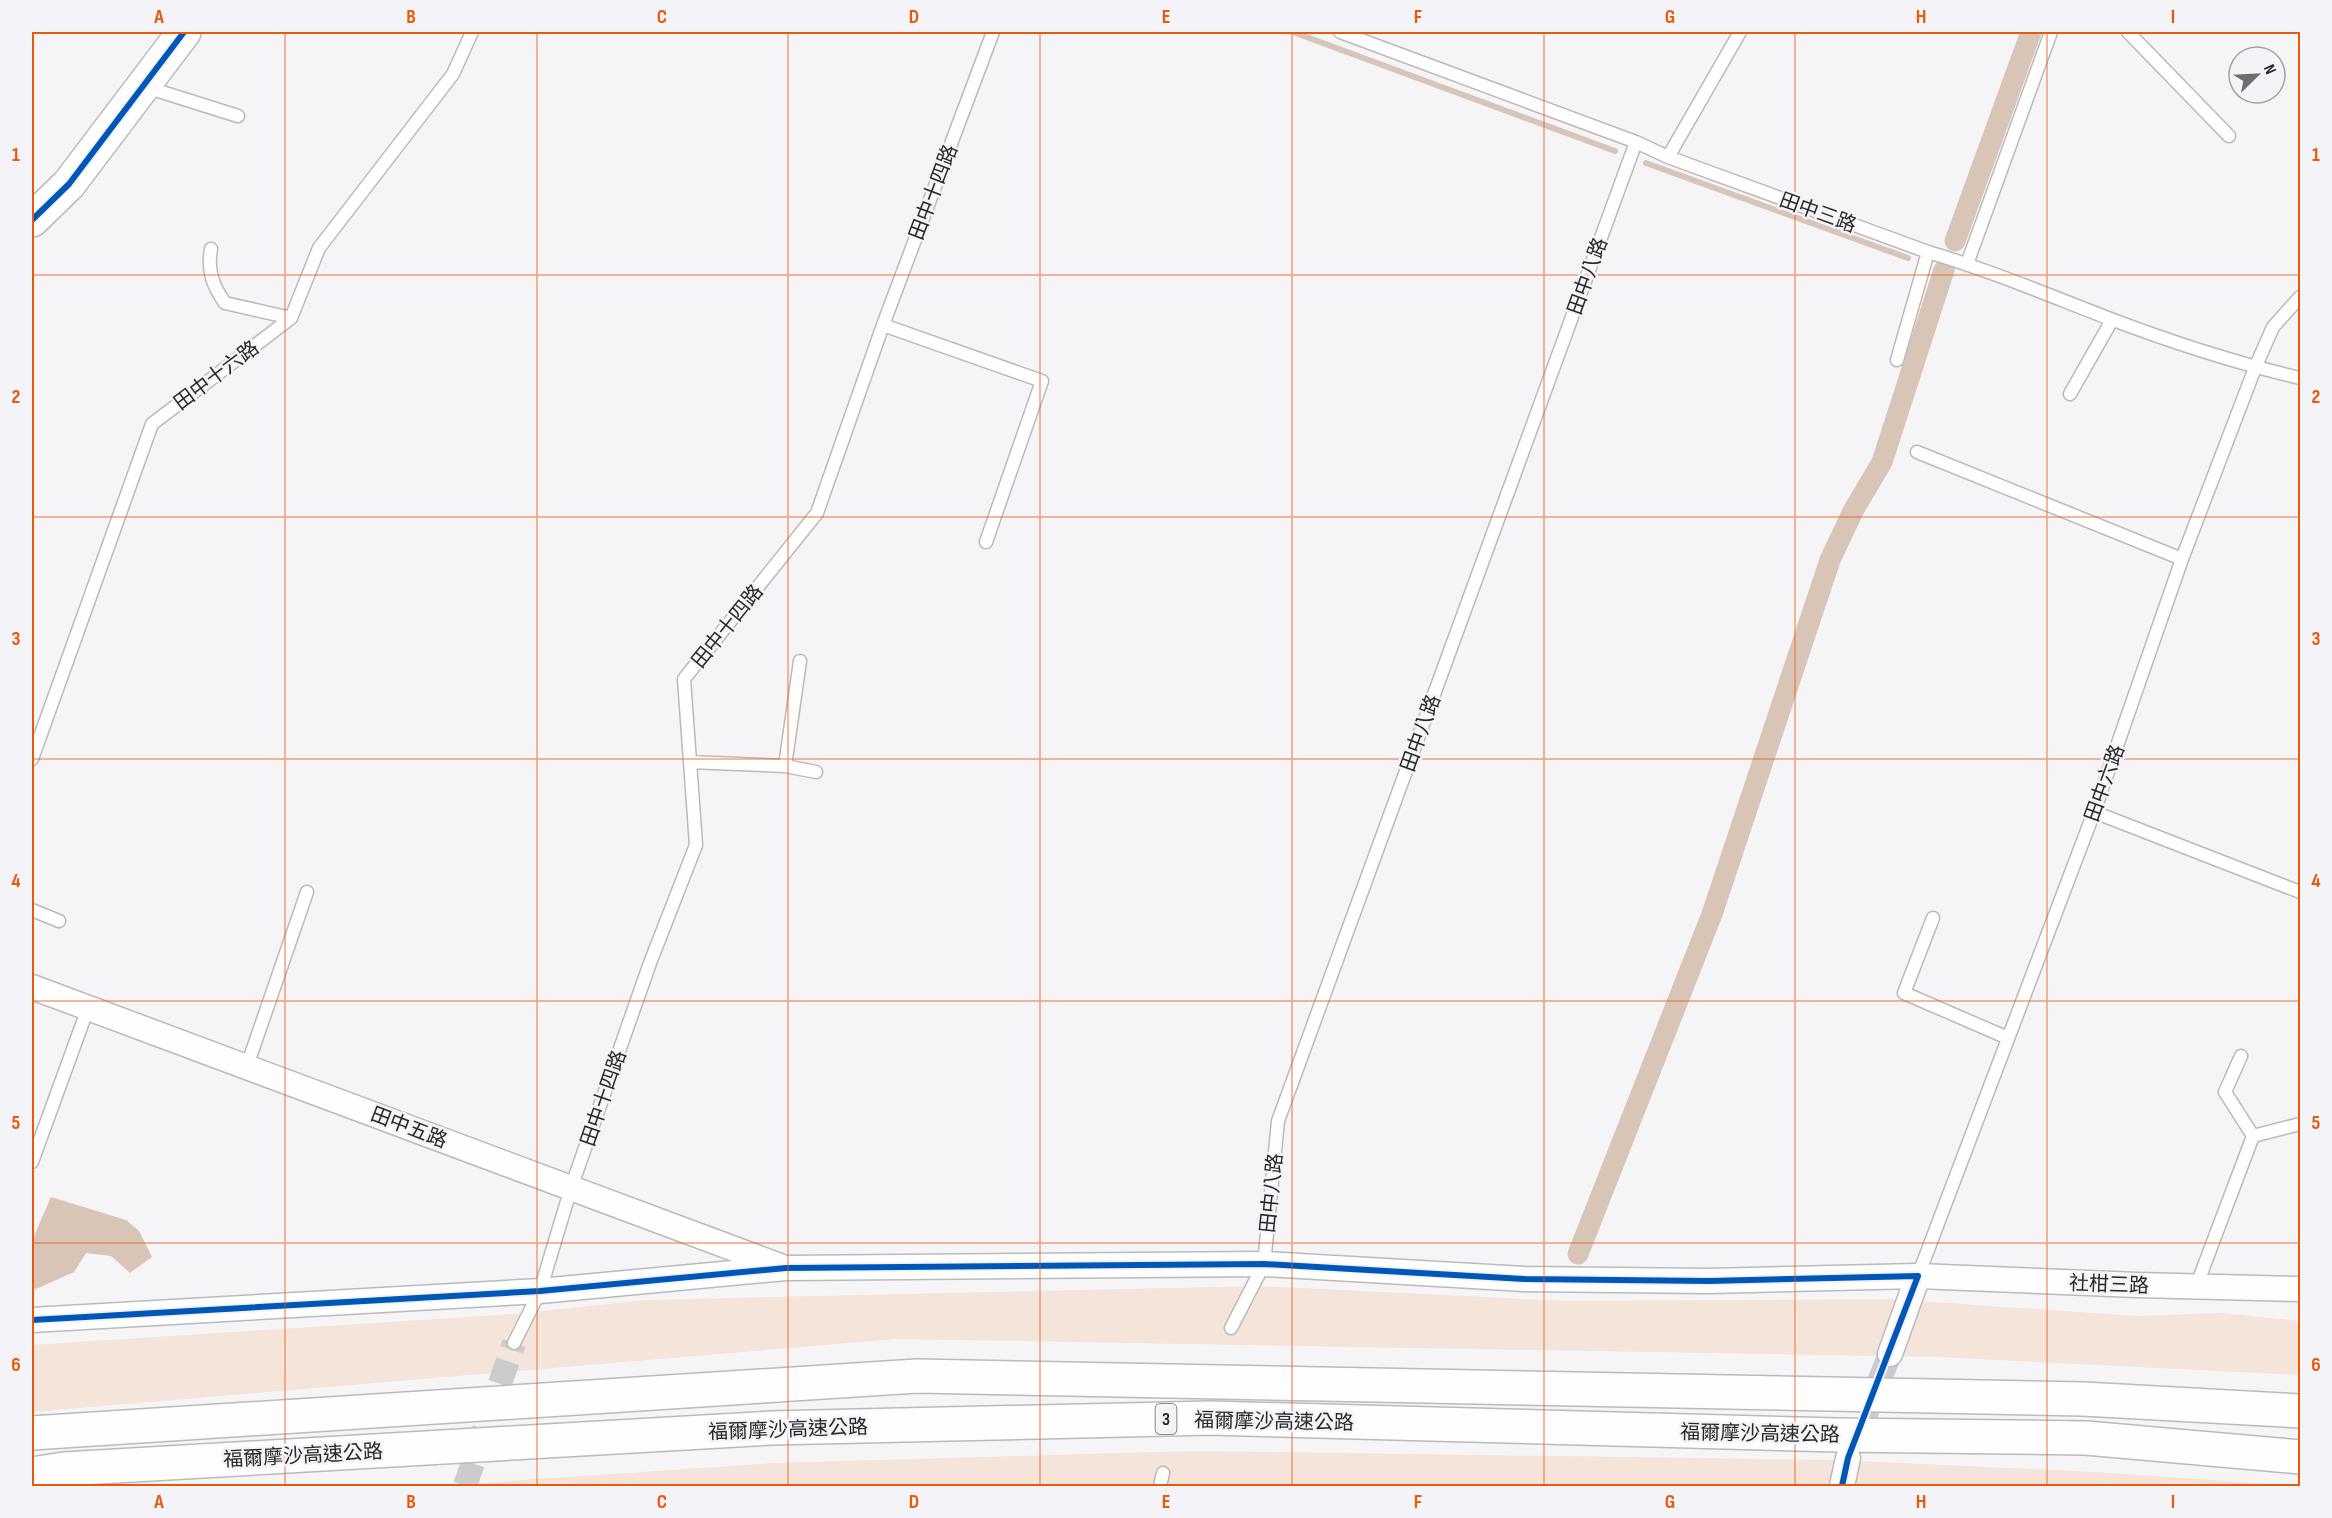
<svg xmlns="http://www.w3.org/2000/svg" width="2332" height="1518" font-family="'Sofia Sans Condensed','Noto Sans TC',sans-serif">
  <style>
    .green { fill: #f4e4da }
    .water { fill: #d8c5b7 }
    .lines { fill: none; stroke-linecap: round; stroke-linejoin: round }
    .stream { stroke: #d8c5b7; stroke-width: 6 }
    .canal { stroke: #d8c5b7; stroke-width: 21 }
    .street-tunnel { stroke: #ccccce; stroke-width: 24; stroke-dasharray: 24 12; stroke-linecap: butt }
    .lane-casing { stroke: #bababb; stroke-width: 15 }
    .street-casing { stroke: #bababb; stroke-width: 27 }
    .secondary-casing { stroke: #bababb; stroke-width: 36 }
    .highway-casing { stroke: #bababb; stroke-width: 36 }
    .lane { stroke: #fefefe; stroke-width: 12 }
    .street { stroke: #fefefe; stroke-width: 24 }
    .secondary { stroke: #fefefe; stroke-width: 33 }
    .highway { stroke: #fefefe; stroke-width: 33 }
    .cycleway-casing { stroke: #f4f4f8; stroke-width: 10 }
    .cycleway { stroke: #0057b8; stroke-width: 6 }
    .grid { fill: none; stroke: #e8590c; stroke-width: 1.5; stroke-opacity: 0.55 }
    .labels { text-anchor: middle; stroke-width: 5; stroke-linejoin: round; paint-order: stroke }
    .shield { fill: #f4f4f8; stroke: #646467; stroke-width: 1.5 }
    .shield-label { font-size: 18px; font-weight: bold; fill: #272729 }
    .street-label { font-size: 20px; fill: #272729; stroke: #f4f4f8 }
    .neatline { fill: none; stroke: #e8590c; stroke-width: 2 }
    .grid-label { font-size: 20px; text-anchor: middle; font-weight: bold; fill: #e8590c }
  </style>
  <rect width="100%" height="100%" fill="#f5f5f7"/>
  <path class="green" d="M 1258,1286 L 1565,1301 L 1889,1299 L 2138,1316 L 2220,1313 L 2300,1321 L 2300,1375 L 1938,1357 L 896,1339 L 32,1412 L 32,1345 L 512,1314 L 646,1300 Z
    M 1195,1451 L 1836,1460 L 2095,1472 L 2300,1486 L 435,1486 L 774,1463 Z"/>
  <path class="water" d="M 51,1197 L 126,1220 L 139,1231 L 152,1257 L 130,1273 L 111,1256 L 86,1253 L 74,1272 L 36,1289 L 32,1287 L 32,1241 Z"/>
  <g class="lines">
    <path class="stream" d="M 1293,32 L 1615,151
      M 1646,163 L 1908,258
      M 1941,270 L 1943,271"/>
    <path class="canal" d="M 1955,241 L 2031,32
      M 1578,1254 L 1712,914 L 1830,560 L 1853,511 L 1882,462 L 1944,270"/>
    <path class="street-tunnel" d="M 1852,1449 L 1890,1354
      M 465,1486 L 514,1343"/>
    <defs>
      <path id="lane" d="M 1340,32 L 1636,142 L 1668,157 L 1928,252 C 1989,270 2048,295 2108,318 C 2171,342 2236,363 2300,378
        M 2128,32 L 2229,136
        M 146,87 L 238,116
        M 1668,157 L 1740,32
        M 211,249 C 207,271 213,286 225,303 L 291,318
        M 1967,264 L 2051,32
        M 883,325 L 1042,381 L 986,542
        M 1897,360 L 1928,252
        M 2070,394 L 2112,320
        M 1917,452 L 2182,559
        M 32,759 L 152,424 L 291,318 L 319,248 L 453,74 L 472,32
        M 690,762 L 785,766 L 816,772
        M 785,766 L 800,661
        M 2094,812 L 2300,892
        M 32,910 L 59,921
        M 1933,918 L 1904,993 L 2008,1038
        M 2241,1056 L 2225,1092 L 2253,1136
        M 247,1066 L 307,892
        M 32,1162 L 88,1008
        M 1918,1276 L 2094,812 L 2182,559 L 2255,368 L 2273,327 L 2300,297
        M 2196,1287 L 2253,1136 L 2300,1124
        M 1231,1328 L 1264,1264 L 1278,1121 L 1636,142
        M 514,1343 L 540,1291 L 571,1188 L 650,963 L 696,845 L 684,679 L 817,513 L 883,325 L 993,32
        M 1160,1486 L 1163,1473"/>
      <path id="street" d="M 32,987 L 780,1266
        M 1918,1276 L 2137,1285 L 2300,1289
        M 32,1320 L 540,1291 L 786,1268 L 1264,1264 L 1524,1279 L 1709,1281 L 1918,1276 L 1890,1354
        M 1842,1486 L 1848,1458"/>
      <path id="secondary" d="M 32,220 L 69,184 L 184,32"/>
      <path id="highway" d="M 32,1433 L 917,1376 L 2083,1399 L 2300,1411
        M 32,1474 L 64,1469 L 771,1428 L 1210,1418 L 1837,1435 L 2086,1438 L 2300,1457"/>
    </defs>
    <use href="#lane" class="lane-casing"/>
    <use href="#street" class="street-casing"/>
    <use href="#secondary" class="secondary-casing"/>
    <use href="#highway" class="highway-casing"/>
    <use href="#lane" class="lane"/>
    <use href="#street" class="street"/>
    <use href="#secondary" class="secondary"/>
    <use href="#highway" class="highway"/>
    <defs>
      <path id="cycleway" d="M 32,220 L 69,184 L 184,32
        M 32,1320 L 540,1291 L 786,1268 L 1264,1264 L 1524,1279 L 1709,1281 L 1918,1276 L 1848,1458 L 1842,1486"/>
    </defs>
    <use href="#cycleway" class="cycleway-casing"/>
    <use href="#cycleway" class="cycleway"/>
  </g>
  <path class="grid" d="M 285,32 L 285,1486M 537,32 L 537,1486M 788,32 L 788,1486M 1040,32 L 1040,1486M 1292,32 L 1292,1486M 1544,32 L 1544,1486M 1795,32 L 1795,1486M 2047,32 L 2047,1486M 32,275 L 2300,275M 32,517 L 2300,517M 32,759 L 2300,759M 32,1001 L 2300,1001M 32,1243 L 2300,1243"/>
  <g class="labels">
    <rect class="shield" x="1155.5" y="1404" width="21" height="30" rx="4.5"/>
    <g class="shield-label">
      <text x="1166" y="1425">3</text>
    </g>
    <g class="street-label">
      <text transform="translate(933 192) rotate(-69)" y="7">田中十四路</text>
      <text transform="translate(1818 212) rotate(20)" y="7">田中三路</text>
      <text transform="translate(1587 276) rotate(-70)" y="7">田中八路</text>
      <text transform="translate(216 375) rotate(-37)" y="7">田中十六路</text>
      <text transform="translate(727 626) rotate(-51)" y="7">田中十四路</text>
      <text transform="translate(1420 733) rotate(-70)" y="7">田中八路</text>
      <text transform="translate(2104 783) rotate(-70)" y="7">田中六路</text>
      <text transform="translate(603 1098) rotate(-71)" y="7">田中十四路</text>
      <text transform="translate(409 1127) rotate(21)" y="7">田中五路</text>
      <text transform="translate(1271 1193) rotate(-84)" y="7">田中八路</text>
      <text transform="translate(2109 1284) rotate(2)" y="7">社柑三路</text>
      <text transform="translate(1274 1421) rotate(1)" y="7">福爾摩沙高速公路</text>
      <text transform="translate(788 1429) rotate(-2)" y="7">福爾摩沙高速公路</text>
      <text transform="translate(1760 1433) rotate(1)" y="7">福爾摩沙高速公路</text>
      <text transform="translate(303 1455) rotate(-3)" y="7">福爾摩沙高速公路</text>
    </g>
  </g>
  <rect width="2332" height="1518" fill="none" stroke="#f4f4f8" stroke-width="66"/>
  <g transform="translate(2257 75) rotate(66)"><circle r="28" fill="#f4f4f8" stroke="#a2a2a5" stroke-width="1.5"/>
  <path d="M0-4.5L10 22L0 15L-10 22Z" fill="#6f6f71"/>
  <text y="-9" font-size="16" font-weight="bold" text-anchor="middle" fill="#272729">N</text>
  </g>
  <rect x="33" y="33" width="2266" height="1452" class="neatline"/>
  <g class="grid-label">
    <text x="159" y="23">A</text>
    <text x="411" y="23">B</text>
    <text x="662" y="23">C</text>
    <text x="914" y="23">D</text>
    <text x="1166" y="23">E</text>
    <text x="1418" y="23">F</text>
    <text x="1670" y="23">G</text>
    <text x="1921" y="23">H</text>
    <text x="2173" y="23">I</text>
    <text x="16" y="161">1</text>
    <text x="2316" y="161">1</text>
    <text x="16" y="403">2</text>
    <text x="2316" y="403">2</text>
    <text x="16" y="645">3</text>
    <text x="2316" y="645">3</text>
    <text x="16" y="887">4</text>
    <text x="2316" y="887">4</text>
    <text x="16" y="1129">5</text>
    <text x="2316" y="1129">5</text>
    <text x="16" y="1371">6</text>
    <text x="2316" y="1371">6</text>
    <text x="159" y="1508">A</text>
    <text x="411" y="1508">B</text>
    <text x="662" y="1508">C</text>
    <text x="914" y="1508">D</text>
    <text x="1166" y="1508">E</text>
    <text x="1418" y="1508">F</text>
    <text x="1670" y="1508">G</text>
    <text x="1921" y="1508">H</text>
    <text x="2173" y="1508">I</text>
  </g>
</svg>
